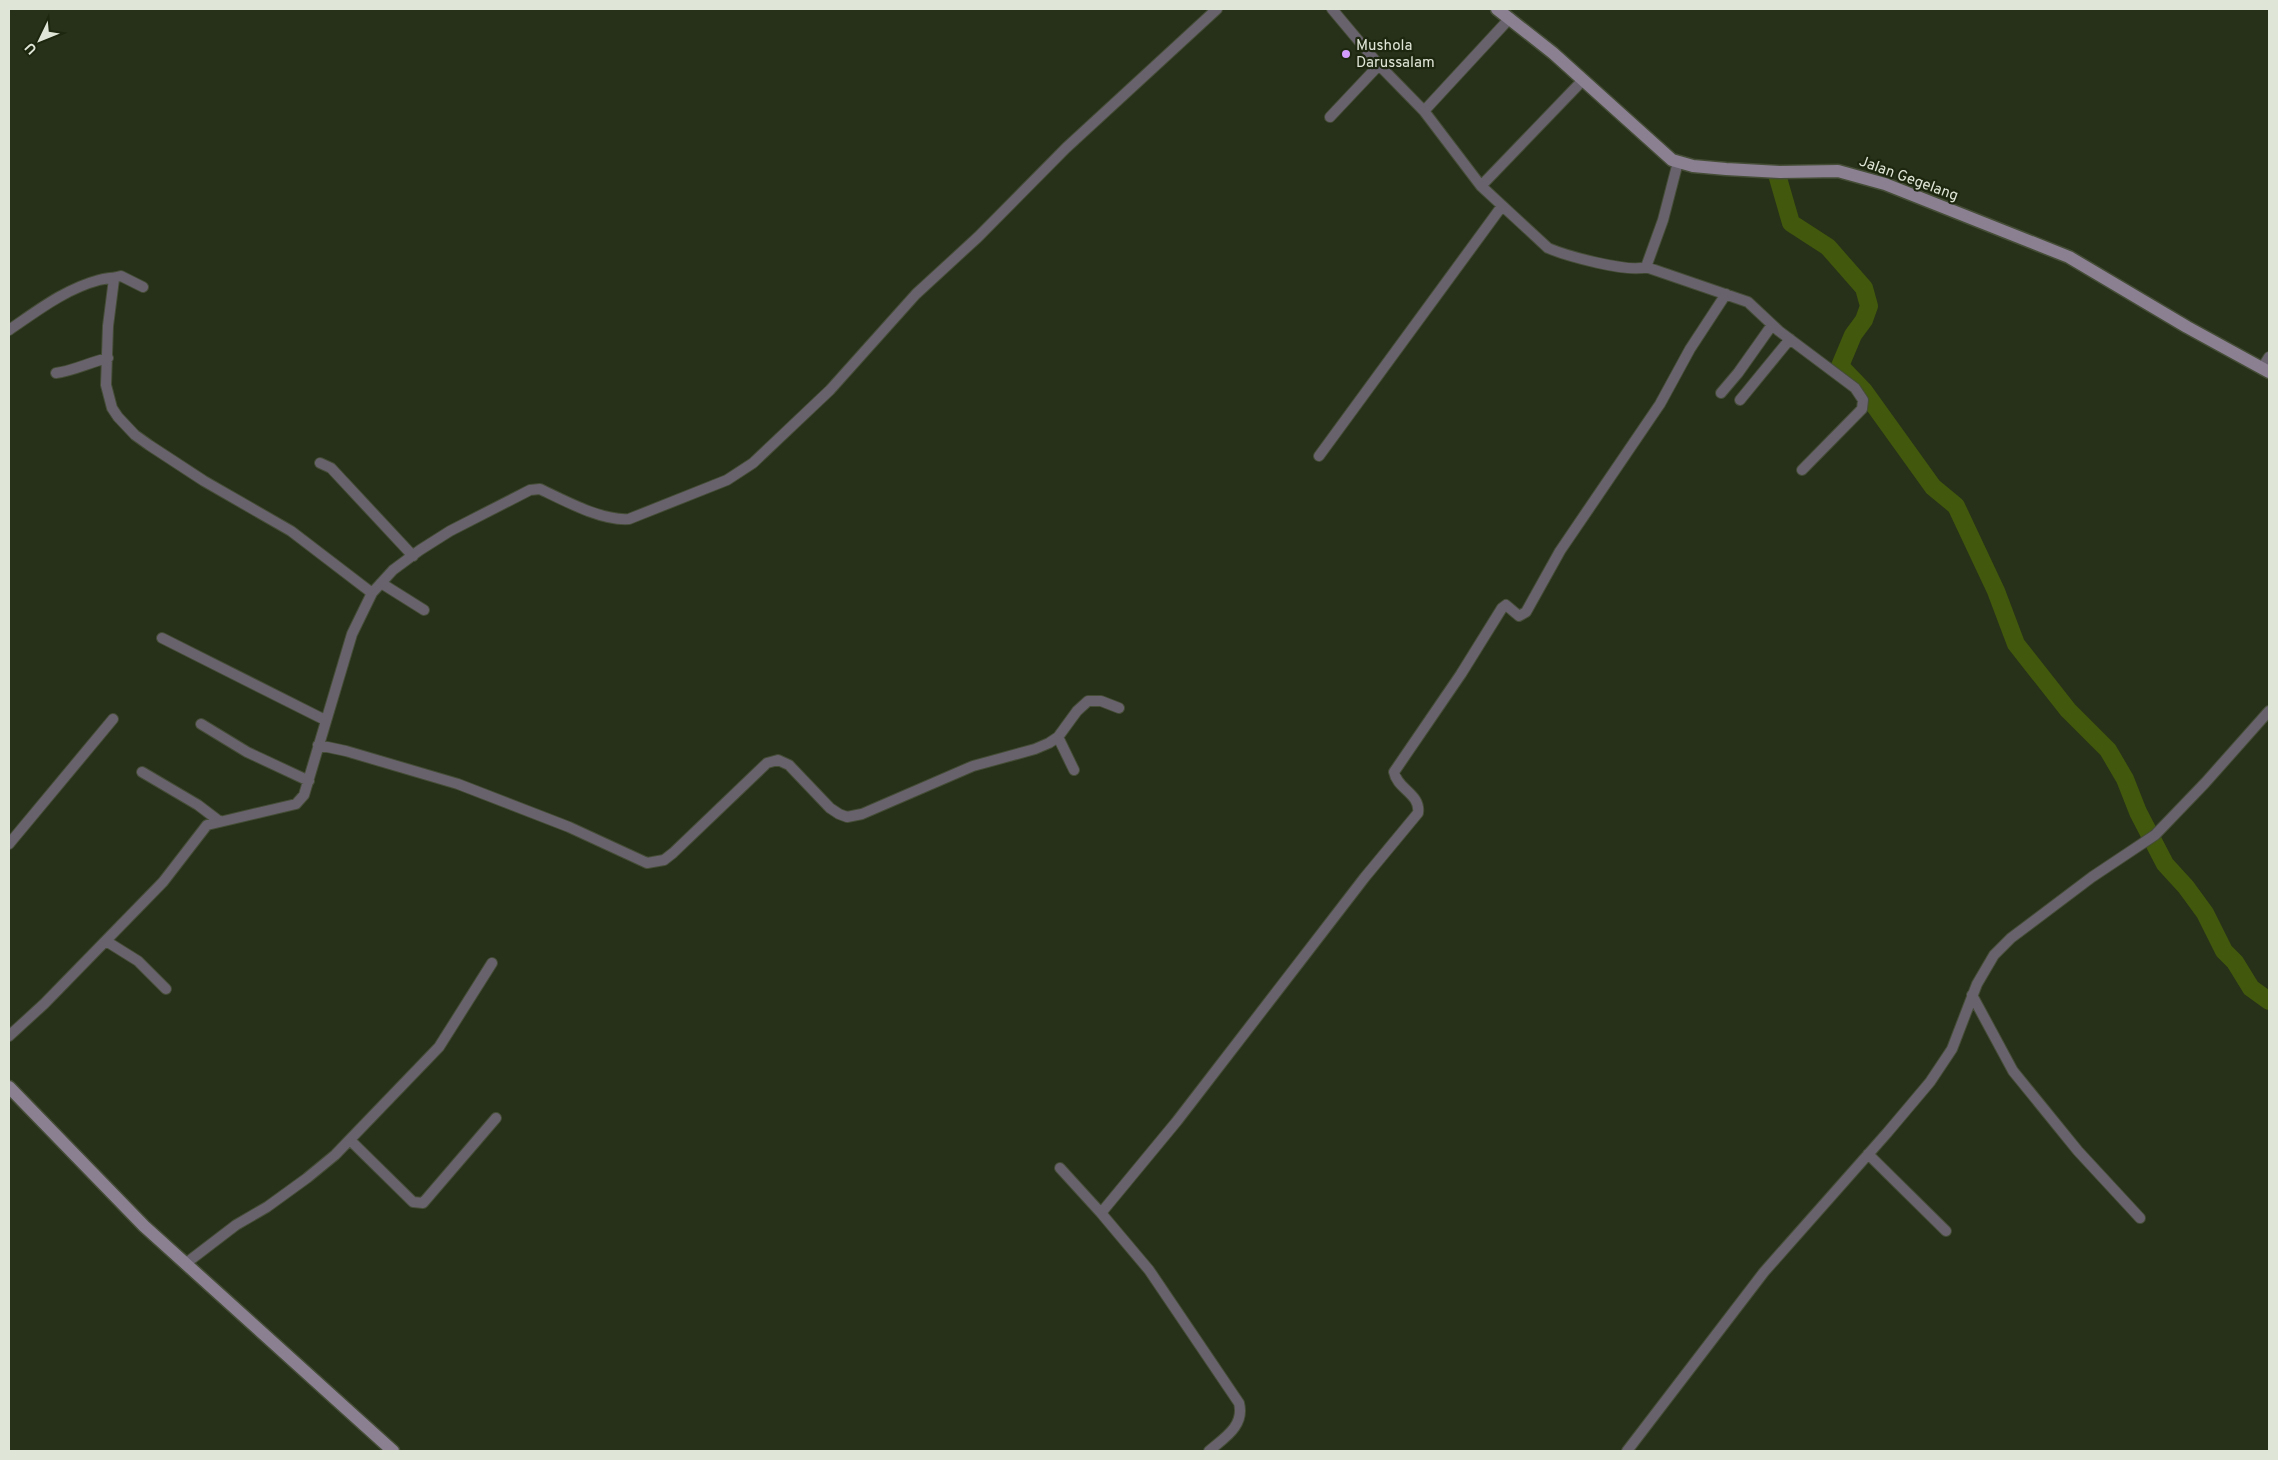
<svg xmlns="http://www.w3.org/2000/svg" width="2278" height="1460" font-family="Overpass,sans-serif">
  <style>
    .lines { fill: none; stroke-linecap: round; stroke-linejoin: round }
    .river { stroke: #41580d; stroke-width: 18 }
    .street-casing { stroke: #454d37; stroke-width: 12 }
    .secondary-casing { stroke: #454d37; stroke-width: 15 }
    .street { stroke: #68626d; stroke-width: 10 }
    .secondary { stroke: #8a8092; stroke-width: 12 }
    .poi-dot { fill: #d39cfc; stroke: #1d260e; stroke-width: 2 }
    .labels { text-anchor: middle; stroke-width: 4.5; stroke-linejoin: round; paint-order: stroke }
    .poi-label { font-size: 15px; fill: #e0e6d7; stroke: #1d260e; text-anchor: start }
    .street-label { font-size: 15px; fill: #e0e6d7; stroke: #1d260e }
  </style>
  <rect width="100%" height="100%" fill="#273018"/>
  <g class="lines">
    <path class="river" d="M 1778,178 L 1791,223 L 1828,247 L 1864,288 L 1869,306 L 1864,320 L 1853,335 L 1840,366 L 1864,391 L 1933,487 L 1956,506 L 1996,591 L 2016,644 L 2068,710 L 2108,750 L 2125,779 L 2138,812 L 2165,864 L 2186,887 L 2205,913 L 2224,951 L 2235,962 L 2251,988 L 2269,1001"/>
    <defs>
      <path id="street" d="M 1332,9 L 1379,65 L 1424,111 L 1481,186 L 1548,248 C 1567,256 1628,273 1646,267 L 1748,302 L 1779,331 L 1855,388 L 1863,400 L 1862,409 L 1802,470
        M 1424,111 L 1510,18
        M 1330,117 L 1379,65
        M 1481,186 L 1583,80
        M 1646,267 L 1663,220 L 1678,162
        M 114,279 L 108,326 L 106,385 L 112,408 L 118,417 L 135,435 L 149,445 L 204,481 L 291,531 L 372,593
        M 9,330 C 37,311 65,289 99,280 C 107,278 114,278 121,276 L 143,287
        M 2262,368 L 2269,357
        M 56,373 C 73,371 90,362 108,358
        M 1721,393 L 1738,373 L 1772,325
        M 1740,400 L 1790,339
        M 1319,456 L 1502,206
        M 320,463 L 331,468 L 413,556
        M 381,583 L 424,610
        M 162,638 L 325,720
        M 201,724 L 247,752 L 309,781
        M 1058,737 L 1074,770
        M 318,745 L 346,751 L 458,784 L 569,827 L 647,863 L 664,860 L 673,853 L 767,763 L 778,760 L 789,765 L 830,808 L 839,814 L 847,817 L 862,814 L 973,766 L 1035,749 L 1049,743 L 1058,737 L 1077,711 L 1088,701 L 1101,701 L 1119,708
        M 142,772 L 198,805 L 219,821
        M 9,844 L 113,719
        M 106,941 L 138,961 L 166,989
        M 1972,995 L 2013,1071 L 2078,1151 L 2140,1218
        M 9,1036 L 44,1004 L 163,882 L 207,825 L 296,804 L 304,795 L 352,634 L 372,593 L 393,570 L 420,550 L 450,531 L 530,490 L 540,489 C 565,501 602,521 629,519 L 727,480 L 753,463 L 830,390 L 916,294 L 978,237 L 1066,148 L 1217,9
        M 350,1140 L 413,1202 L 423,1203 L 496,1118
        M 1868,1154 L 1946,1231
        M 1060,1168 L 1101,1213
        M 185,1264 L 236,1225 L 267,1207 L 307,1178 L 335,1155 L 439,1047 L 492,963
        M 1209,1451 C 1224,1438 1245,1426 1239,1403 L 1149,1270 L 1101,1213 L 1177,1121 L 1365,877 L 1418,813 C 1421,794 1397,789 1394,772 L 1461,674 L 1502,608 L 1506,605 L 1519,616 L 1526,612 L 1560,551 L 1660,404 L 1690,349 L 1726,294
        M 1627,1451 L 1764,1272 L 1887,1133 L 1930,1082 L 1952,1049 L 1977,984 L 1994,955 L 2011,938 L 2092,877 L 2155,835 L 2205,783 L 2269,711"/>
      <path id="secondary" d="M 1497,9 L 1553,53 L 1672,160 L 1693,166 L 1726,169 L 1780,172 L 1838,171 L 1885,184 L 2069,257 L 2187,327 L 2269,372
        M 9,1087 L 144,1226 L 393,1451"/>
    </defs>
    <use href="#street" class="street-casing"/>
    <use href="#secondary" class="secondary-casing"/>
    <use href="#street" class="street"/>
    <use href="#secondary" class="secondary"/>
  </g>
  <circle class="poi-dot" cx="1346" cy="54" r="5"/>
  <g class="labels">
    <g class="poi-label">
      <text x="1356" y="50">Mushola<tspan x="1356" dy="17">Darussalam</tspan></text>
    </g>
    <g class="street-label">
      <text transform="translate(1909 178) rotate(20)" y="5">Jalan Gegelang</text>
    </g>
  </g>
  <rect width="2278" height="1460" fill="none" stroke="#e0e6d7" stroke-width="20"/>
  <g transform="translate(40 40) rotate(227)" stroke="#1d260e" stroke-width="4" paint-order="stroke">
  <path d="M0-4L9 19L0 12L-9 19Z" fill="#e0e6d7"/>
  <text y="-8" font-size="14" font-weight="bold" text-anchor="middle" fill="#e0e6d7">U</text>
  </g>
</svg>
